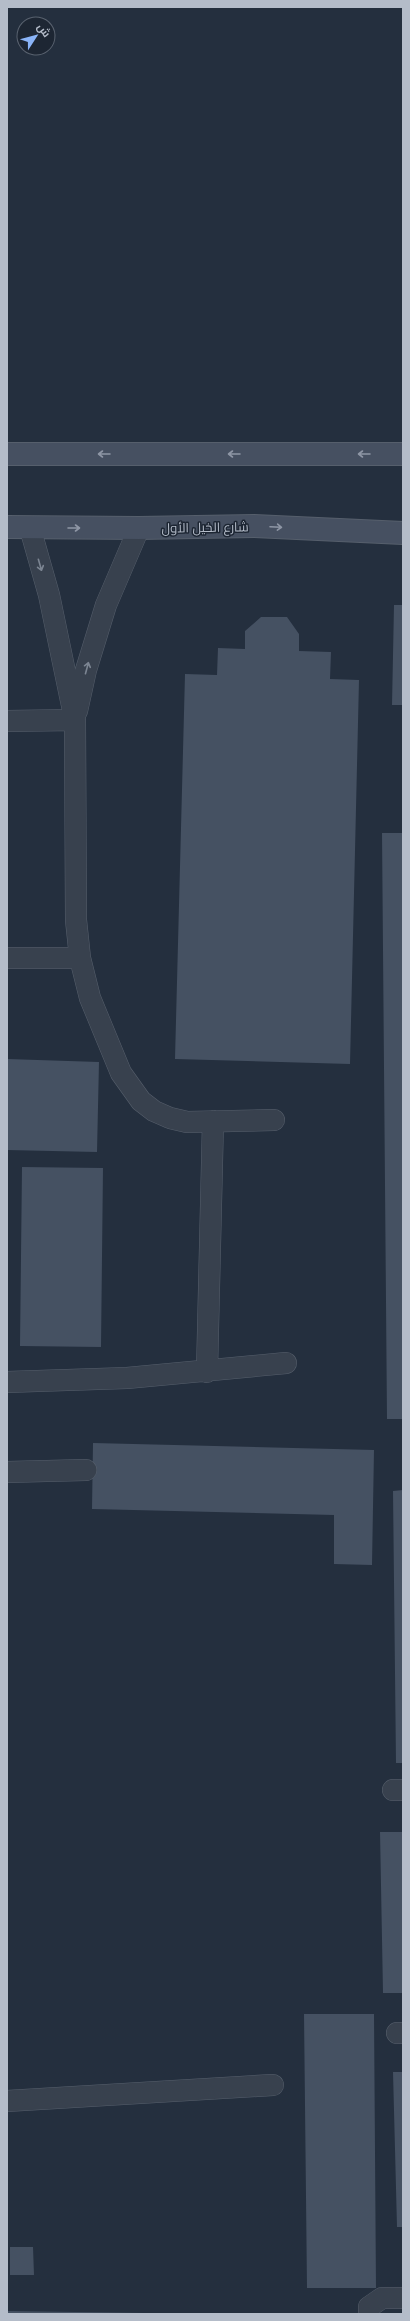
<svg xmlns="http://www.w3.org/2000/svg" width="410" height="2321" font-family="Raleway,Cairo,sans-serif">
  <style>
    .building { fill: #455162 }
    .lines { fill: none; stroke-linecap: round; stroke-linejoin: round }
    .lane-casing { stroke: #565f6c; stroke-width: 22 }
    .secondary-casing { stroke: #565f6c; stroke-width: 24 }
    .lane { stroke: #38414e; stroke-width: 21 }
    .secondary { stroke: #465061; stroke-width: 22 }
    .oneway { stroke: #8e96a5 }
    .oneway2 { stroke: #7c8592 }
    .labels { text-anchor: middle; stroke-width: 3; stroke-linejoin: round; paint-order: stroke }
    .street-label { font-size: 13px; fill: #b4bcc9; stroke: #1d2633 }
  </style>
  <rect width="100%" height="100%" fill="#242f3e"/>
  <path class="building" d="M 394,605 L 403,605 L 403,705 L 392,705 Z
    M 261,617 L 287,617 L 299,634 L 299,651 L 331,652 L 330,679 L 359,680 L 350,1064 L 175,1059 L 185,674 L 217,675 L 218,648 L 245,649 L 245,631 Z
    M 382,833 L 403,833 L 403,1419 L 387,1419 Z
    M 7,1059 L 99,1062 L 97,1152 L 7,1150 Z
    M 22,1167 L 103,1168 L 101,1347 L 20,1346 Z
    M 93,1443 L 374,1450 L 372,1565 L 334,1564 L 334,1515 L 92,1509 Z
    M 403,1490 L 403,1763 L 396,1763 L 393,1491 Z
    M 380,1832 L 403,1832 L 403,1993 L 383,1993 Z
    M 304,2014 L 374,2014 L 376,2288 L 307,2288 Z
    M 393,2072 L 403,2072 L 403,2227 L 397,2227 Z
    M 10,2247 L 33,2247 L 34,2275 L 10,2275 Z
    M 7,2311 L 145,2313 L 145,2314 L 7,2314 Z"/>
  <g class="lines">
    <defs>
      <path id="lane" d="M 30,528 L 49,595 L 75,720 L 76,920 L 80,958 L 90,998 L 121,1073 L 141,1101 L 154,1111 L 170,1118 L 187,1122 L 274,1120
        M 77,711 L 86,670 L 106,605 L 139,528
        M 7,721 L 75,720
        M 7,958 L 80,958
        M 207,1372 L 213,1121
        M 7,1382 L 127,1378 L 286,1363
        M 7,1472 L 86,1470
        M 393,1790 L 403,1790
        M 397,2033 L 403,2033
        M 7,2101 L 273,2085
        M 369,2314 L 369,2307 L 382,2298 L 403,2298"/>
      <path id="secondary" d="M 7,454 L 403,454
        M 7,527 L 139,528 L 254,526 L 403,533"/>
    </defs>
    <use href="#lane" class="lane-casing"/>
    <use href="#secondary" class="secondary-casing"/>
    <use href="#lane" class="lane"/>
    <use href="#secondary" class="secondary"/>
  </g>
  <defs><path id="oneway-shaft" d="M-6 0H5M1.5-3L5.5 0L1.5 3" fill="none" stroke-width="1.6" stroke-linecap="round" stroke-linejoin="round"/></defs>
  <g class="oneway">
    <use href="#oneway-shaft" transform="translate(104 454) rotate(-180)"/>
    <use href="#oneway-shaft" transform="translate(234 454) rotate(-180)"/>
    <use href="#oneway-shaft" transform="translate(364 454) rotate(-180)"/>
    <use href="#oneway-shaft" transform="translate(276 527) rotate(3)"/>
    <use href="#oneway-shaft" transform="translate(74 528)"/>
  </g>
  <g class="oneway2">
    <use href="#oneway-shaft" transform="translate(40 565) rotate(74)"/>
    <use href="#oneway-shaft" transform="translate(87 668) rotate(-75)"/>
  </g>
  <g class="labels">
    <g class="street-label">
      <text transform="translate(205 527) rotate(-1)" y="5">شارع الخيل الأول</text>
    </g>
  </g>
  <rect width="410" height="2321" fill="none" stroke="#b4bcc9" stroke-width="16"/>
  <g transform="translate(36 36) rotate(54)"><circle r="19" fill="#1d2633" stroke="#59626f"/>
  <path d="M0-3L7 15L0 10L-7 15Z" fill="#8ab4f8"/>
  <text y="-6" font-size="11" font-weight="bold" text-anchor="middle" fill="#b4bcc9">ش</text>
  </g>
</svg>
